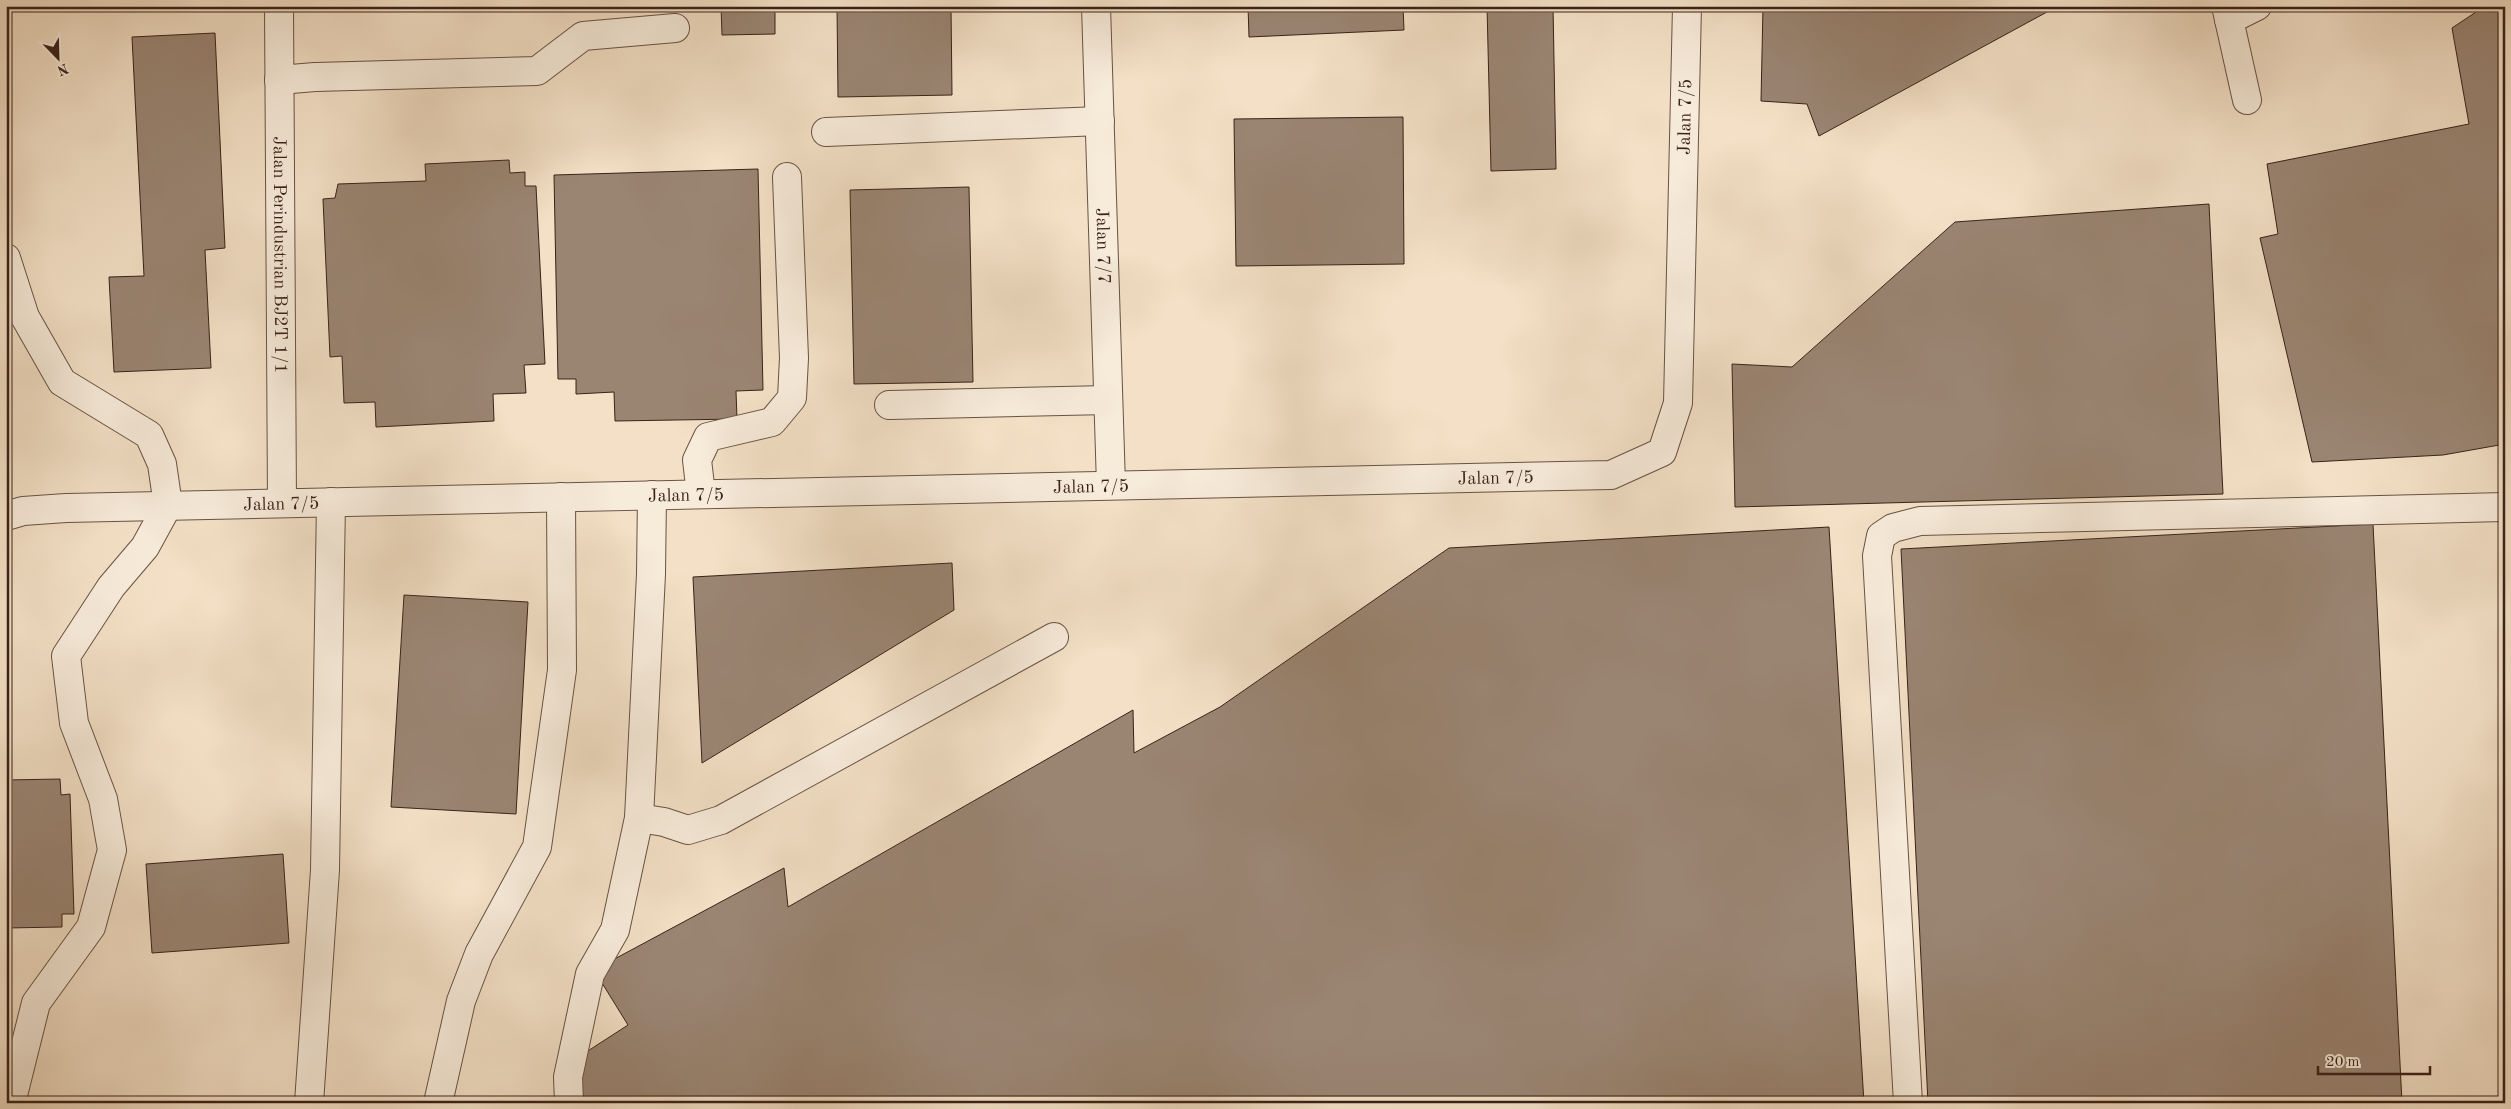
<svg xmlns="http://www.w3.org/2000/svg" width="2511" height="1109" font-family="'Old Standard TT',serif">
  <style>
    .building { fill: #9a8573; stroke: #3a2219 }
    .lines { fill: none; stroke-linecap: round; stroke-linejoin: round }
    .minor-casing { stroke: #685244; stroke-width: 30 }
    .minor { stroke: #f7ebda; stroke-width: 28 }
    .labels { text-anchor: middle; stroke-width: 4; stroke-linejoin: round; paint-order: stroke }
    .street-label { font-size: 18px; fill: #3a2219; stroke: #f7ebda }
  </style>
  <rect width="100%" height="100%" fill="#f3e0c6"/>
  <filter id="stains"><feTurbulence type="fractalNoise" baseFrequency=".004" numOctaves="4"/><feColorMatrix values="0 0 0 0 .2 0 0 0 0 .09 0 0 0 0 .02 0 0 0 .5 -.17"/></filter>
  <radialGradient id="worn" r=".72"><stop offset=".6" stop-color="#630" stop-opacity="0"/><stop offset="1" stop-color="#630" stop-opacity=".3"/></radialGradient>
  <path class="building" d="M 424,6 L 626,6 L 626,8 L 425,10 Z
    M 721,6 L 775,6 L 775,34 L 722,35 Z
    M 837,6 L 951,6 L 952,95 L 838,97 Z
    M 1248,6 L 1403,6 L 1404,30 L 1249,37 Z
    M 1487,6 L 1553,6 L 1556,169 L 1491,171 Z
    M 1763,6 L 2058,6 L 1819,136 L 1807,104 L 1761,101 Z
    M 2485,6 L 2499,6 L 2505,56 L 2505,444 L 2443,455 L 2312,462 L 2260,238 L 2278,234 L 2267,164 L 2469,124 L 2452,28 Z
    M 215,33 L 225,248 L 205,250 L 211,368 L 114,372 L 109,277 L 144,276 L 132,37 Z
    M 1403,117 L 1404,264 L 1236,266 L 1234,119 Z
    M 509,160 L 510,173 L 525,172 L 525,186 L 536,186 L 545,364 L 524,365 L 526,393 L 493,394 L 494,421 L 376,427 L 375,402 L 344,403 L 342,356 L 330,357 L 323,199 L 335,198 L 338,184 L 426,181 L 425,164 Z
    M 758,169 L 763,390 L 736,391 L 737,419 L 615,421 L 614,392 L 576,394 L 576,379 L 558,379 L 554,175 Z
    M 969,187 L 973,382 L 854,384 L 850,190 Z
    M 2209,204 L 2223,494 L 1735,507 L 1732,364 L 1792,367 L 1955,222 Z
    M 2373,524 L 2402,1103 L 1928,1103 L 1901,549 Z
    M 1829,527 L 1864,1103 L 579,1103 L 577,1058 L 628,1025 L 594,970 L 784,868 L 788,907 L 1133,710 L 1134,753 L 1220,707 L 1449,548 Z
    M 952,563 L 954,610 L 702,763 L 693,577 Z
    M 404,595 L 528,602 L 516,814 L 391,807 Z
    M 60,779 L 61,795 L 70,794 L 74,914 L 62,914 L 62,927 L 6,928 L 6,780 Z
    M 283,854 L 289,943 L 152,953 L 146,864 Z"/>
  <g class="lines">
    <defs>
      <g id="minor">
        <path id="s1" d="M 279,6 L 282,503"/>
        <path id="s2" d="M 1096,6 L 1111,485"/>
        <path d="M 2226,6 L 2247,100"/>
        <path d="M 2229,20 L 2257,6"/>
        <path d="M 279,80 L 315,77 L 537,71 L 583,36 L 675,28"/>
        <path d="M 826,132 L 1100,121"/>
        <path d="M 6,258 L 25,317 L 62,382 L 149,435 L 162,464 L 168,505 L 145,547 L 111,587 L 66,656 L 74,723 L 103,799 L 112,850 L 91,927 L 36,1003 L 11,1103"/>
        <path d="M 889,405 L 1108,400"/>
        <path d="M 701,494 L 697,460 L 708,437 L 772,422 L 792,398 L 794,358 L 787,177"/>
        <path id="s3" d="M 6,516 L 23,511 L 66,508 L 1611,475 L 1662,452 L 1678,403 L 1687,6"/>
        <path d="M 639,818 L 664,822 L 688,830 L 721,820 L 1054,637"/>
        <path d="M 309,1103 L 325,870 L 331,502"/>
        <path d="M 438,1103 L 461,1001 L 479,954 L 537,847 L 562,670 L 561,497"/>
        <path d="M 569,1103 L 568,1077 L 590,974 L 615,930 L 639,818 L 651,574 L 652,495"/>
        <path d="M 1908,1103 L 1877,556 L 1881,536 L 1893,528 L 1920,521 L 2505,507"/>
      </g>
    </defs>
    <use href="#minor" class="minor-casing"/>
    <use href="#minor" class="minor"/>
  </g>
  <g class="labels">
    <g class="street-label">
      <text dy="6" stroke="none"><textPath href="#s3" startOffset="2000">Jalan 7/5</textPath></text>
      <text dy="6" stroke="none"><textPath href="#s2" startOffset="240">Jalan 7/7</textPath></text>
      <text dy="6" stroke="none"><textPath href="#s1" startOffset="249">Jalan Perindustrian BJ2T 1/1</textPath></text>
      <text dy="6" stroke="none"><textPath href="#s3" startOffset="1491">Jalan 7/5</textPath></text>
      <text dy="6" stroke="none"><textPath href="#s3" startOffset="1086">Jalan 7/5</textPath></text>
      <text dy="6" stroke="none"><textPath href="#s3" startOffset="681">Jalan 7/5</textPath></text>
      <text dy="6" stroke="none"><textPath href="#s3" startOffset="276">Jalan 7/5</textPath></text>
    </g>
  </g>
  <rect width="2511" height="1109" fill="none" stroke="#f3e0c6" stroke-width="25"/>
  <rect x="8" y="8" width="2496" height="1094" fill="none" stroke="#3a2219" stroke-width="2.5"/>
  <rect x="12" y="12" width="2486" height="1084" fill="none" stroke="#3a2219"/>
  <g transform="translate(58 58) rotate(157)" stroke="#f7ebda" stroke-width="4" paint-order="stroke">
  <path d="M0-4L9 19L0 12L-9 19Z" fill="#3a2219"/>
  <text y="-8" font-size="14" font-weight="bold" text-anchor="middle" fill="#3a2219">N</text>
  </g>
  <path d="M2318 1066v8h112v-8" fill="none" stroke="#3a2219" stroke-width="2.5"/>
  <text x="2326" y="1066" font-size="15" fill="#3a2219" stroke="#f7ebda" stroke-width="4" paint-order="stroke">20 m</text>
  <rect width="100%" height="100%" filter="url(#stains)"/>
  <rect width="100%" height="100%" fill="url(#worn)"/>
</svg>
